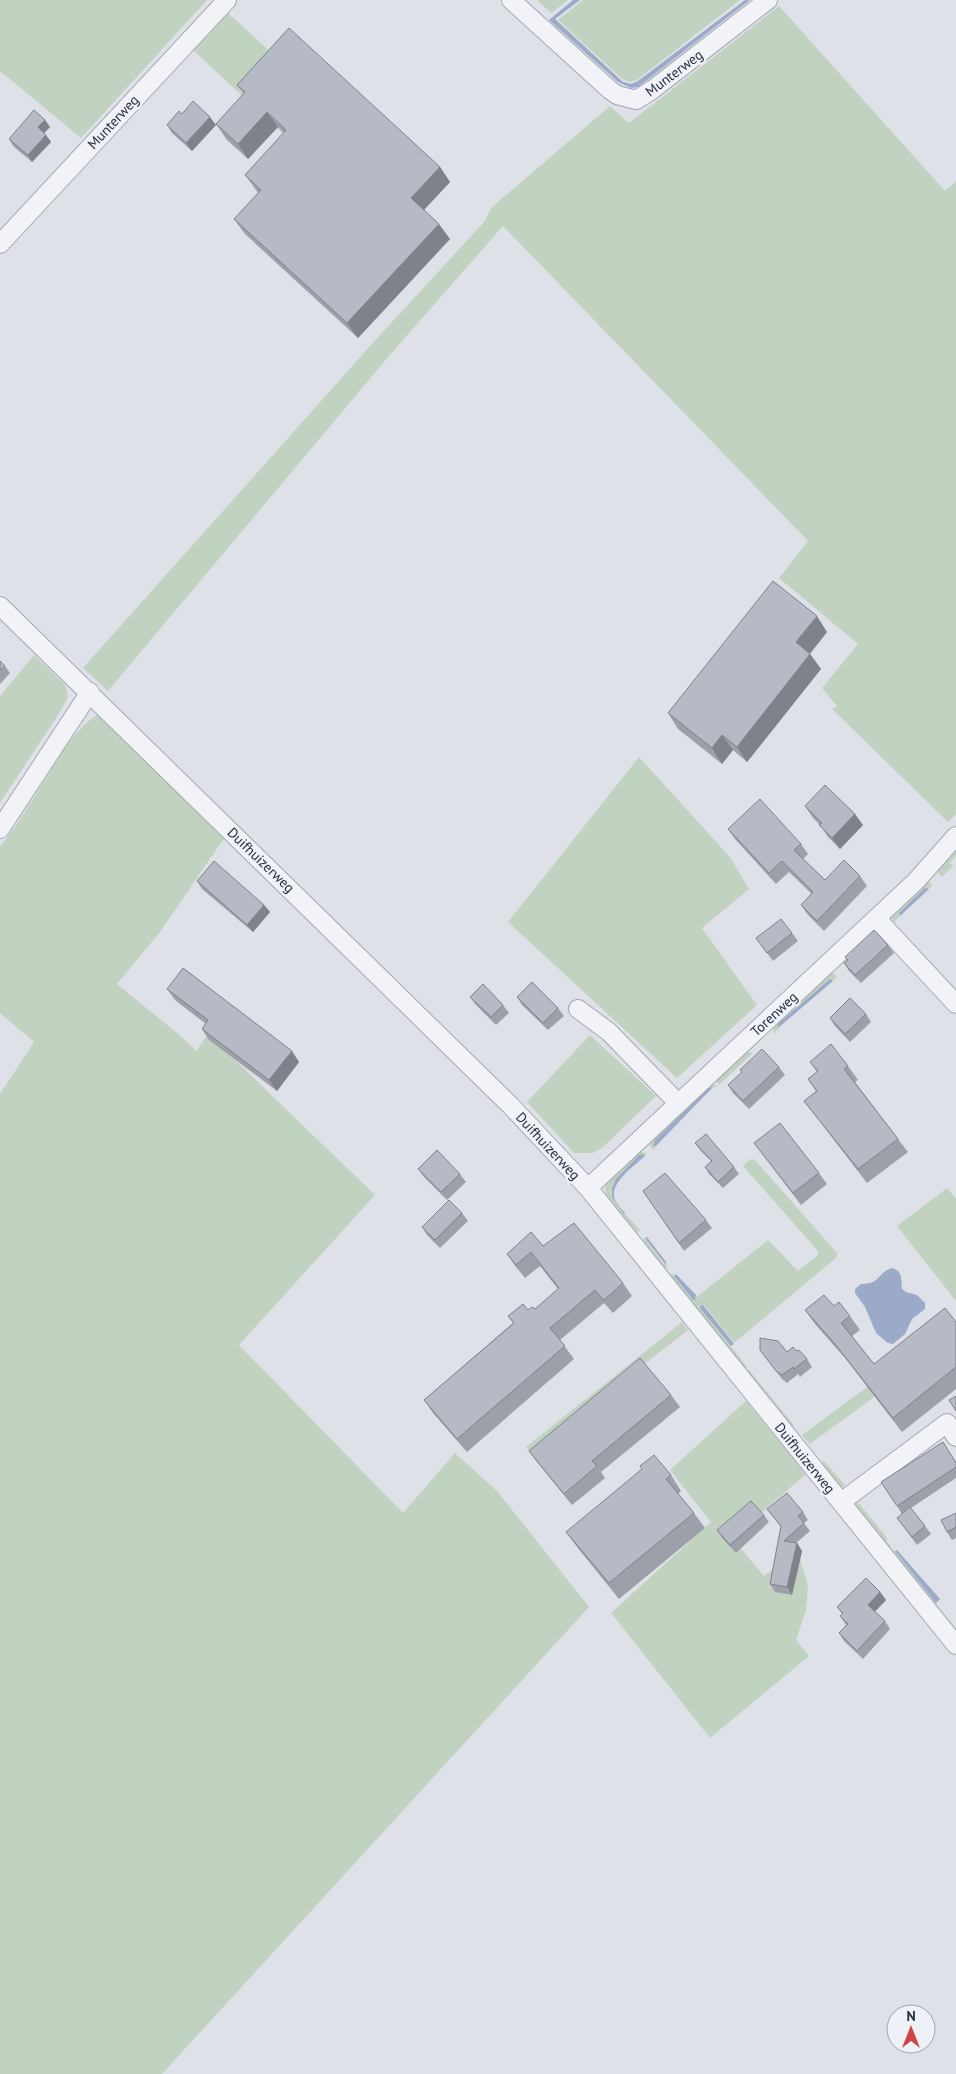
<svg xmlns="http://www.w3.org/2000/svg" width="956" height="2074" font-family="'PT Sans',sans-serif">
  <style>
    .green { fill: #c2d2c0 }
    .water { fill: #9aaac8 }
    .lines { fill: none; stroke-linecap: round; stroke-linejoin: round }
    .minor-casing { stroke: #a4a7b2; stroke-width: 20 }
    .minor { stroke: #f2f3f7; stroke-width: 18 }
    .wall { fill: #9da0a9 }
    .shaded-wall { fill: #7f828a }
    .building { fill: #b6bac5; stroke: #7f828a }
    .labels { text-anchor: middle; stroke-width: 4.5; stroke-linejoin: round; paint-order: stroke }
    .street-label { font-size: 14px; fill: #282d3f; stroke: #eef1f6 }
  </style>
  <rect width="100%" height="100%" fill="#dfe1e8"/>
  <path class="green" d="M 0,0 L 207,0 L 81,138 L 0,71 Z
    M 537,0 L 568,0 L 551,13 Z
    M 583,0 L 740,0 L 637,80 L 629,82 L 621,78 L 558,20 Z
    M 779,6 L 945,191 L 956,181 L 956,814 L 948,822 L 832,709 L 837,706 L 822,688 L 858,644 L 779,578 L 808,541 L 503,226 L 389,356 L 108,691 L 83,668 L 370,346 L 484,222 L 492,207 L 610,106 L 629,123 Z
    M 227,12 L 321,98 L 282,133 L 193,50 Z
    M 34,655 L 66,686 L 68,697 L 60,712 L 0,803 L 0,696 Z
    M 97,715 L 225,837 L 160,932 L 117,984 L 182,1037 L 196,1051 L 220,1018 L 230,1055 L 375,1195 L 239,1345 L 403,1513 L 455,1453 L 498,1492 L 589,1607 L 162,2074 L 0,2074 L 0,1094 L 34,1042 L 0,1013 L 0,847 C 18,824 33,799 48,775 C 62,753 74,730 97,715 Z
    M 639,757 L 730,857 L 749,889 L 702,928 L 757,1005 L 677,1078 L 508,922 Z
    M 956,843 L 956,856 L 950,863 L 953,866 L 942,877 L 938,872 L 939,867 Z
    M 928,881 L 933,885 L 899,915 L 900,916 L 894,922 L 887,915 L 920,883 Z
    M 825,973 L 832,973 L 837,976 L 833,981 L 830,980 L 778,1024 L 779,1028 L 774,1033 L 773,1027 Z
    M 590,1035 L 656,1096 L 602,1148 L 593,1153 L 574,1153 L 527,1102 Z
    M 743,1051 L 753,1053 L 719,1085 L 713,1076 Z
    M 708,1081 L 718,1087 L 713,1087 L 653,1144 L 656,1146 L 653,1150 L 649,1144 L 650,1138 Z
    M 638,1150 L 647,1154 L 644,1157 L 644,1155 L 613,1184 L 611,1194 L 625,1214 L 640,1230 L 634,1235 C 622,1220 602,1203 606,1182 Z
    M 754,1159 L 837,1253 L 836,1258 L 734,1343 L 704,1305 L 701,1306 L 701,1308 L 747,1367 L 743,1371 L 669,1279 L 672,1273 L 693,1300 L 768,1240 L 798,1271 L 818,1255 L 818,1251 L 743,1166 L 749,1160 Z
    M 947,1188 L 956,1199 L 956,1301 L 897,1226 Z
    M 645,1238 L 664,1264 L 666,1264 L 667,1267 L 664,1269 L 640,1242 Z
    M 682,1322 L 688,1330 L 643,1365 L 537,1462 L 526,1447 Z
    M 951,1325 L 956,1337 L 810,1444 L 802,1435 Z
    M 749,1370 L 794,1425 L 789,1429 L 745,1374 Z
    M 746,1401 L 806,1474 L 732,1538 L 764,1576 L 776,1567 L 800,1559 L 808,1586 L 806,1610 L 796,1640 L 809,1656 L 710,1738 L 611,1613 L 711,1522 L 670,1470 Z
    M 824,1461 L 845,1485 L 839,1490 L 819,1465 Z
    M 857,1501 L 888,1539 L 886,1541 L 891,1546 L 887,1550 L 854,1510 Z
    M 895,1551 L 936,1603 L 933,1604 L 890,1555 Z"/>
  <path class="water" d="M 573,0 L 580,0 L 555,19 L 623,82 L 631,84 L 638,81 L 745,0 L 750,0 L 638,87 L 631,88 L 618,82 L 549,20 Z
    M 925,888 L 929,889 L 900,916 L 899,913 Z
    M 830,979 L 833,981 L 827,986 L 778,1028 L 778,1024 Z
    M 713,1087 L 656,1146 L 653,1146 L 655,1140 L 709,1088 Z
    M 644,1154 L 644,1157 C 634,1166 608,1184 615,1200 C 617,1205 622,1209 625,1213 L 624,1214 L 612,1197 L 612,1188 L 616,1179 L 639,1155 Z
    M 647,1237 L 666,1262 L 666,1265 L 645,1238 Z
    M 892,1268 C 903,1271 901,1279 902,1289 L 906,1292 L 917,1295 L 925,1303 L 925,1309 L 912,1319 L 905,1334 L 893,1344 L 888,1343 L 876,1333 L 865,1307 L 855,1293 L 855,1289 L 861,1284 C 882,1284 876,1273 892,1268 Z
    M 676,1274 L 696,1295 L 695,1300 L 693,1300 L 674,1276 Z
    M 701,1305 L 703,1305 L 734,1344 L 731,1346 L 700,1308 Z
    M 897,1550 L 940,1599 L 936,1603 L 895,1551 Z"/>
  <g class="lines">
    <defs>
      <path id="minor" d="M 511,0 L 610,90 L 617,95 L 636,100 L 652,90 L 768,0
        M 0,244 L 227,0
        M 0,606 L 510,1105 L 588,1188 L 956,1645
        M 0,829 L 90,692
        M 876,918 L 956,1004
        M 578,1009 L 609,1032 L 678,1103
        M 588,1188 L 916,881 L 956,836
        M 841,1502 L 947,1423 L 956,1437"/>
    </defs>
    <use href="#minor" class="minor-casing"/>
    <use href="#minor" class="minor"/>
  </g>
  <path class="wall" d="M 237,85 L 440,167 L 450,182 L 424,210 L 450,239 L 358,338 L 245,234 L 234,219 L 258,193 L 256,190 L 245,175 L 284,133 L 278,127 L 248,159 L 227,140 L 216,124 L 244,94 Z
    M 182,114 L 216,125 L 192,151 L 172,133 L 167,125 Z
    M 45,120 L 50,127 L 44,133 L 51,142 L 32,162 L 13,146 L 9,139 Z
    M 827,632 L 810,654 L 821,669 L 747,762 L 733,750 L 722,764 L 678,729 L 668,713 Z
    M 0,661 L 5,666 L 10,673 L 0,684 Z
    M 805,806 L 863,825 L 840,849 L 828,837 L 820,825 L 813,818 Z
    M 728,829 L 801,844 L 808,854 L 803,859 L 825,880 L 860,876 L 867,886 L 824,931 L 808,915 L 801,905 L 812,894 L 789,872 L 776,884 L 735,839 Z
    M 197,881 L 264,905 L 270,912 L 253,932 L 202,889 Z
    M 792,933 L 798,941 L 773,961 L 756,938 Z
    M 888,945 L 894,953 L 861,983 L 849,971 L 844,963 Z
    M 167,989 L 299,1062 L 277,1091 L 209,1040 L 202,1029 L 206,1024 L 175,1000 Z
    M 470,997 L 503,1005 L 509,1013 L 496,1025 L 476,1005 Z
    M 517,997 L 558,1008 L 564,1016 L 548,1030 L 522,1005 Z
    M 866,1014 L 871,1022 L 850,1042 L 835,1026 L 830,1018 Z
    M 810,1062 L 848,1066 L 858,1080 L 855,1082 L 898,1139 L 908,1152 L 867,1183 L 814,1114 L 804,1101 L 816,1091 L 808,1079 L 817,1072 Z
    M 779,1067 L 785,1075 L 749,1109 L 733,1093 L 728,1085 Z
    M 695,1143 L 734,1167 L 739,1174 L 723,1188 L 709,1174 L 705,1167 L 711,1161 L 700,1150 Z
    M 754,1143 L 819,1173 L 827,1184 L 801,1205 Z
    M 418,1169 L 460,1174 L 466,1182 L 447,1200 L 424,1177 Z
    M 643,1191 L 706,1220 L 712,1228 L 684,1251 Z
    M 462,1213 L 468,1221 L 440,1248 L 427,1235 L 422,1227 Z
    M 543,1246 L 623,1283 L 632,1296 L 613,1313 L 604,1303 L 560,1340 L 574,1359 L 467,1452 L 433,1413 L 424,1400 L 513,1323 L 508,1316 L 535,1309 L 558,1289 L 540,1266 L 525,1278 L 516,1267 L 507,1254 Z
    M 834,1306 L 850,1316 L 860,1330 L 852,1336 L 874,1364 L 956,1322 L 956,1389 L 902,1432 L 845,1358 L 815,1324 L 805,1310 Z
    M 760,1350 L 787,1352 L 797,1351 L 807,1359 L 812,1367 L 800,1377 L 798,1374 L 787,1383 L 782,1379 Z
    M 671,1395 L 680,1407 L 601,1472 L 605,1478 L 572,1505 L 537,1462 L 529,1451 Z
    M 948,1450 L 956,1462 L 956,1478 L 911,1508 L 931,1534 L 917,1545 L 897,1518 L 902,1514 L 897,1506 Z
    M 671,1475 L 681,1491 L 678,1494 L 694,1513 L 705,1528 L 619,1599 L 577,1547 L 566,1532 Z
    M 767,1509 L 803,1512 L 808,1520 L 804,1523 L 810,1531 L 796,1543 L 797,1543 L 802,1551 L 792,1595 L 775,1592 L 770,1584 L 781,1527 Z
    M 956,1513 L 956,1538 L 952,1540 L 947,1532 Z
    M 764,1515 L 769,1522 L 736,1553 L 722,1538 L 717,1530 Z
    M 880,1592 L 886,1600 L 875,1612 L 885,1621 L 890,1629 L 863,1659 L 844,1641 L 839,1633 L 846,1625 L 840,1616 L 842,1614 L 837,1607 Z"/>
  <path class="shaded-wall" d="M 267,112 L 278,127 L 248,159 L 238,144 Z
    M 210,117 L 216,125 L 192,151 L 186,143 Z
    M 45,120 L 50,127 L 43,134 L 38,127 Z
    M 46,135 L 51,142 L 32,162 L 28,155 Z
    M 440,167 L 450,182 L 421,213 L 411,198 Z
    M 439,224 L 450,239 L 358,338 L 347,323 Z
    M 817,616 L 827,632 L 806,658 L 796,642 Z
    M 810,654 L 821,669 L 747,762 L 737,747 Z
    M 722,735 L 733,750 L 722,764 L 712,748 Z
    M 855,814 L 863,825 L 840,849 L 832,838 Z
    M 264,905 L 270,912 L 253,932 L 247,925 Z
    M 292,1051 L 299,1062 L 277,1091 L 269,1080 Z
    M 797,1543 L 802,1551 L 792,1595 L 787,1587 Z
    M 880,1592 L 886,1600 L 873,1613 L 868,1605 Z"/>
  <path class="building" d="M 289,28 L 440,167 L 411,198 L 439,224 L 347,323 L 234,219 L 261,190 L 245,175 L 286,130 L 267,112 L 238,144 L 216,124 L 245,92 L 237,85 Z
    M 193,101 L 210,117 L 186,143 L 167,125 L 179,111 L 182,114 Z
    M 34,110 L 45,120 L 38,127 L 46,135 L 28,155 L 9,139 Z
    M 773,581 L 817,616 L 796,642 L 810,654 L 737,747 L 722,735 L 712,748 L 668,713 Z
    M 0,661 L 5,666 L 0,670 Z
    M 825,785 L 855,814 L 832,838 L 819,825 L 822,823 L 805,806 Z
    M 760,799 L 801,844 L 794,850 L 825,880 L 844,860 L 860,876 L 817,921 L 801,905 L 813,892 L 782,861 L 769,873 L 728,829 Z
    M 214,861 L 264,905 L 247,925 L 197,881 Z
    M 781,919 L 792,933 L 767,953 L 756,938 Z
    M 874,930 L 888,945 L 855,975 L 844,963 L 848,960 L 845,957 Z
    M 183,968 L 292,1051 L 269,1080 L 202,1029 L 208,1020 L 167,989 Z
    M 532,982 L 558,1008 L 543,1023 L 517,997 Z
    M 483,984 L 503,1005 L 491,1017 L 470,997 Z
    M 850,998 L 866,1014 L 845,1034 L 830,1018 Z
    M 831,1044 L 848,1066 L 844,1069 L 898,1139 L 858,1169 L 804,1101 L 817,1091 L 808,1079 L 818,1071 L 810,1062 Z
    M 762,1049 L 779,1067 L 743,1101 L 728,1085 L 742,1072 L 740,1070 Z
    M 780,1123 L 819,1173 L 793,1193 L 754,1143 Z
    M 706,1134 L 734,1167 L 718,1182 L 705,1167 L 712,1161 L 695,1143 Z
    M 437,1150 L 460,1174 L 441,1192 L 418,1169 Z
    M 665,1173 L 706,1220 L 679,1243 L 643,1191 Z
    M 449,1200 L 462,1213 L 435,1240 L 422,1227 Z
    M 574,1223 L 623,1283 L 604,1300 L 595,1290 L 550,1328 L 565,1346 L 457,1439 L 424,1400 L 514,1323 L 508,1316 L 523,1304 L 528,1310 L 532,1307 L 535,1309 L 559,1288 L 531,1252 L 516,1265 L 507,1254 L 531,1232 L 543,1246 Z
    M 824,1295 L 834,1306 L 839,1302 L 850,1316 L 841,1323 L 874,1364 L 945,1308 L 956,1322 L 956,1367 L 893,1418 L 835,1344 L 805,1310 Z
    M 760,1338 L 778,1341 L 787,1352 L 793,1347 L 797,1351 L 799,1350 L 807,1359 L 794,1369 L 793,1367 L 782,1375 L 776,1371 L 760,1350 Z
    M 640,1358 L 671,1395 L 592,1461 L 597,1466 L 564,1494 L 529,1451 Z
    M 956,1396 L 956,1411 L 949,1400 Z
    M 943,1442 L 956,1463 L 956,1467 L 897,1506 L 881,1482 Z
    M 654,1455 L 671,1475 L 666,1479 L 694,1513 L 609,1583 L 566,1532 L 642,1469 L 640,1466 Z
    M 787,1493 L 803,1512 L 798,1516 L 804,1523 L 784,1541 L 797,1543 L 787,1587 L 770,1584 L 781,1526 L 767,1509 Z
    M 751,1501 L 764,1515 L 730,1545 L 717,1530 Z
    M 910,1507 L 925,1526 L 912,1537 L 897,1518 Z
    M 956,1513 L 956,1527 L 947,1532 L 941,1520 Z
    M 866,1578 L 880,1592 L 868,1605 L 885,1621 L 857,1651 L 839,1633 L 848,1624 L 840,1616 L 843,1613 L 837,1607 Z"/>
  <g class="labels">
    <g class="street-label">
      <text transform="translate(674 73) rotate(-37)" y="5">Munterweg</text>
      <text transform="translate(113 122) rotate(-47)" y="5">Munterweg</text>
      <text transform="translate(261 860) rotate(44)" y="5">Duifhuizerweg</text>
      <text transform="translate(774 1014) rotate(-43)" y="5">Torenweg</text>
      <text transform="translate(548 1146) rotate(47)" y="5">Duifhuizerweg</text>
      <text transform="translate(805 1458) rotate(51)" y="5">Duifhuizerweg</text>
    </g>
  </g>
  <g transform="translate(911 2029)"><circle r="24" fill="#eef1f6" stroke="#9fa3ad"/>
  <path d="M0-4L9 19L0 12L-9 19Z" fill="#cd4447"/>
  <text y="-8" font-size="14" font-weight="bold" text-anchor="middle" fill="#282d3f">N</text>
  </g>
</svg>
